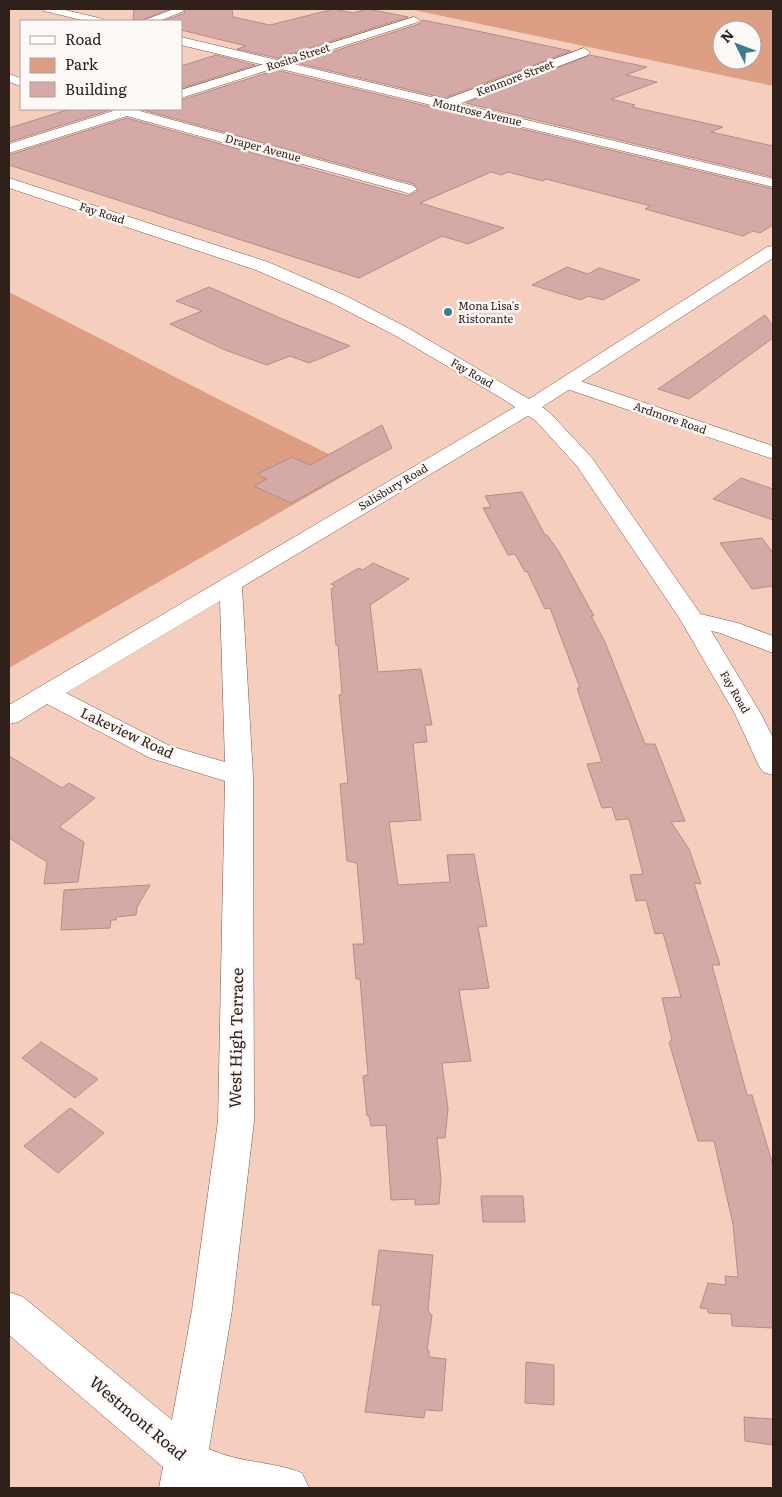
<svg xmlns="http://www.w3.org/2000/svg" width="782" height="1497" font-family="Literata,serif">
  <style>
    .green { fill: #dd9e84; fill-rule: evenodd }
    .building { fill: #d5aaa6; stroke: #b58c89 }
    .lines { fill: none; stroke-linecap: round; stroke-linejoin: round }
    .street-casing { stroke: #7b594b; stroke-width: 1 }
    .secondary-casing { stroke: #7b594b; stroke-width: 1 }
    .street { fill: #fff; fill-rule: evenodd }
    .secondary { fill: #fff; fill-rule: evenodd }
    .poi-dot { fill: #3c7b90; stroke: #fcf8f6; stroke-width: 2 }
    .labels { text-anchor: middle; stroke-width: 5; stroke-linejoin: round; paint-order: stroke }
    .far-street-label { font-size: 11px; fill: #2f201a; stroke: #fcf8f6 }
    .far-poi-label { font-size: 11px; fill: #2f201a; stroke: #fcf8f6; text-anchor: start }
    .street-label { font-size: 14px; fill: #2f201a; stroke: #fcf8f6 }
    .near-street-label { font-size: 16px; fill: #2f201a; stroke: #fcf8f6 }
  </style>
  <rect width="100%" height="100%" fill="#f6cebd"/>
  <path class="green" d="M 409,9 L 773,9 L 773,86 ZM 722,30 L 752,30 L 752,60 L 722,60 Z
    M 9,292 L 226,403 L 357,468 L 9,668 Z"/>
  <path class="building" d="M 134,9 L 169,9 L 140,21 L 133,19 Z
    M 184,9 L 232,9 L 233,17 L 270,25 L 334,9 L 353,13 L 368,9 L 408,17 L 277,58 L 237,49 L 246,46 L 181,30 L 181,21 L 163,21 L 185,13 Z
    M 422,20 L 468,29 L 571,51 L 444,98 L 297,63 L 419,24 Z
    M 216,55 L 255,65 L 181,88 L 181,66 Z
    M 590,55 L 647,67 L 626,75 L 657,82 L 611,99 L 635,105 L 632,107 L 723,127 L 711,132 L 773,146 L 773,177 L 466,103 Z
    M 276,70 L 773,189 L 773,225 L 760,233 L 753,231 L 743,236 L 645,209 L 651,206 L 546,179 L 543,181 L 508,172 L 501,175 L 491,172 L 420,203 L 504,228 L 468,244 L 442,236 L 359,278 L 9,165 L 9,155 L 127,118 L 408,196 L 418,191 L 414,184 L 143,110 L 181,109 L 181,100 Z
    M 70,109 L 110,110 L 9,142 L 9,128 Z
    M 567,267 L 588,274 L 599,268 L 640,280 L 603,300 L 588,296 L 581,300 L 532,285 Z
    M 209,287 L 280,318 L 350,346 L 309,363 L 290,356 L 267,365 L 225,350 L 170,324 L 202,311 L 176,301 Z
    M 765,315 L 773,326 L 773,338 L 689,399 L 658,389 Z
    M 382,425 L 392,448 L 291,503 L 254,486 L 267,479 L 257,474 L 292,457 L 310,465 Z
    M 741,478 L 773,489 L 773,520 L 713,499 Z
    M 522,492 L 545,535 L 547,535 L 559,552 L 594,616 L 591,616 L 605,642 L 645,744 L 655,744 L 685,821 L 671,822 L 689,849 L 701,884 L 694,883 L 720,965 L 712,965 L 747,1095 L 752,1095 L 773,1165 L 773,1328 L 732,1326 L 731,1314 L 708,1313 L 708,1309 L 700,1308 L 708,1283 L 726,1285 L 725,1276 L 738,1277 L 733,1224 L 714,1141 L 698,1141 L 669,1042 L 672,1040 L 662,998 L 681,997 L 663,933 L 655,934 L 646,900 L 636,901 L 630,875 L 643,874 L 629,819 L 616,820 L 612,807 L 602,808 L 587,764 L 602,762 L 577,688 L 580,688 L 550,608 L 545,609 L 527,571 L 525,572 L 515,554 L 508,555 L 483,508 L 491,507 L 485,496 Z
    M 762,538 L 773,553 L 773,586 L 752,589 L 720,543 Z
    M 373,563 L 409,579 L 370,605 L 378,672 L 421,669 L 432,725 L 425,725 L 427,742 L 413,743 L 421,820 L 389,822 L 398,885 L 450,882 L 447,855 L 474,854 L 487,926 L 478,927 L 489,988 L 459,990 L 471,1061 L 442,1063 L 448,1109 L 445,1138 L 437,1138 L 441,1180 L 439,1204 L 415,1205 L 415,1199 L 391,1200 L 386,1125 L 371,1126 L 369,1116 L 367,1116 L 363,1076 L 368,1075 L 360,979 L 356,979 L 353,944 L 364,944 L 357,863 L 347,861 L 340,784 L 348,783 L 339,695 L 342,694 L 338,645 L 336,645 L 331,589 L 335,586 L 331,584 L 359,568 L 363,570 Z
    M 9,756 L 62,788 L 69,783 L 95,798 L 59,827 L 84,842 L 78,882 L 44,884 L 47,862 L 9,838 Z
    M 150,885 L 137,907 L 136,915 L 116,917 L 116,920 L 111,920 L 110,928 L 61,930 L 64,890 Z
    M 41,1042 L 98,1079 L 75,1098 L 22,1058 Z
    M 70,1108 L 104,1133 L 58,1173 L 24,1146 Z
    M 481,1196 L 523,1196 L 525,1222 L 483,1222 Z
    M 379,1250 L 433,1255 L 428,1310 L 432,1316 L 427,1350 L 429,1351 L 429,1357 L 446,1359 L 442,1411 L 425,1410 L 424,1418 L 365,1412 L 381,1305 L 372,1305 Z
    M 526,1362 L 554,1365 L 554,1405 L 525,1403 Z
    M 744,1417 L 773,1419 L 773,1445 L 745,1441 Z"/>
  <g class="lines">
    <defs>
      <path id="street" d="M 174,9 L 182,9 L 184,11 L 159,21 L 142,21 Z
        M 414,17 L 420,20 L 418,22 L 181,98 L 181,90 Z
        M 584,48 L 590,52 L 588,55 L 451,107 L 441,107 L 439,104 L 441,101 Z
        M 9,74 L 21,78 L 21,86 L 9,82 Z
        M 111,109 L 141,109 L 140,111 L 414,186 L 417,189 L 409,194 L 404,192 L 127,116 L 9,153 L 9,144 L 113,111 Z
        M 568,377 L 773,446 L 773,459 L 561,387 L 558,383 L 561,379 Z
        M 529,401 L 536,403 L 539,407 L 536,411 L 242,587 L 253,776 L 254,1121 L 232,1310 L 209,1449 C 239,1463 272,1461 302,1473 L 309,1488 L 159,1488 L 163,1467 L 9,1335 L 9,1292 L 23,1297 L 172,1420 L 192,1310 L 218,1121 L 225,781 L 150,758 L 47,704 L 18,722 L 9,724 L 9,705 L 522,403 ZM 220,601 L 225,762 L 170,746 L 66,693 Z
        M 692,612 L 738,623 L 773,636 L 773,653 L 720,633 L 683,624 L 680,619 L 683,614 Z"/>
      <path id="secondary" d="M 43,9 L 61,9 L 103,19 L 105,21 L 86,21 L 44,11 Z
        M 181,37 L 773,179 L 773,187 L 181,45 Z
        M 9,178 L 268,262 L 344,295 L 408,328 L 529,399 L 767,247 L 773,246 L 773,258 L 542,407 L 550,413 L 592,458 L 704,619 L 761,714 L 773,738 L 773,775 L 763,772 L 759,766 L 735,714 L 680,619 L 577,466 L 536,421 L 503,399 L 396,336 L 332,303 L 256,270 L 9,188 Z"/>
    </defs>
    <use href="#street" class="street-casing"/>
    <use href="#secondary" class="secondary-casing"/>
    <use href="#street" class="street"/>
    <use href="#secondary" class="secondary"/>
  </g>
  <circle class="poi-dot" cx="448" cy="312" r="5"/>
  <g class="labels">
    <g class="far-street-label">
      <text transform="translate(298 57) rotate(-18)" y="4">Rosita Street</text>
      <text transform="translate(515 78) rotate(-21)" y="4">Kenmore Street</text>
      <text transform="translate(477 112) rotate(13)" y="4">Montrose Avenue</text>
      <text transform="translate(263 148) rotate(15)" y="4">Draper Avenue</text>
      <text transform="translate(102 213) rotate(18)" y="4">Fay Road</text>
      <text transform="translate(472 373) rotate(30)" y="4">Fay Road</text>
      <text transform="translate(670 418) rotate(19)" y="4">Ardmore Road</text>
      <text transform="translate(393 487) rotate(-31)" y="4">Salisbury Road</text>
      <text transform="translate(735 692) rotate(60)" y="4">Fay Road</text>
    </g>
    <g class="far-poi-label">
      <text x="458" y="310">Mona Lisa's<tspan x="458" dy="13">Ristorante</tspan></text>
    </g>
    <g class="street-label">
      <text transform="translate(127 733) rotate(25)" y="5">Lakeview Road</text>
    </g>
    <g class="near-street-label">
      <text transform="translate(236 1038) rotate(-89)" y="6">West High Terrace</text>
      <text transform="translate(138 1418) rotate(40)" y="6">Westmont Road</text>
    </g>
  </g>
  <rect width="782" height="1497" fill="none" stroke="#2f201a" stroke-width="20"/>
  <rect x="20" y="20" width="162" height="90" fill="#fcf8f6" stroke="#aaa29e"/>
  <rect x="30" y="36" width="25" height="8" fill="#ffffff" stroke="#aaa29e"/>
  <text x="65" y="45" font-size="15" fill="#2f201a">Road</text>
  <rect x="30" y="58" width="25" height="15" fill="#dd9e84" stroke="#aaa29e"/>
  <text x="65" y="70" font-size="15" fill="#2f201a">Park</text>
  <rect x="30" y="82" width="25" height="15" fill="#d5aaa6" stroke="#aaa29e"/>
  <text x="65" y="95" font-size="15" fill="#2f201a">Building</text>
  <g transform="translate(737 45) rotate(312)"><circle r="24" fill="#fcf8f6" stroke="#aaa29e"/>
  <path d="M0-4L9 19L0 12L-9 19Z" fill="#3c7b90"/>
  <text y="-8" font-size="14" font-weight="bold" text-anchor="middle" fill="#2f201a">N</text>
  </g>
</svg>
